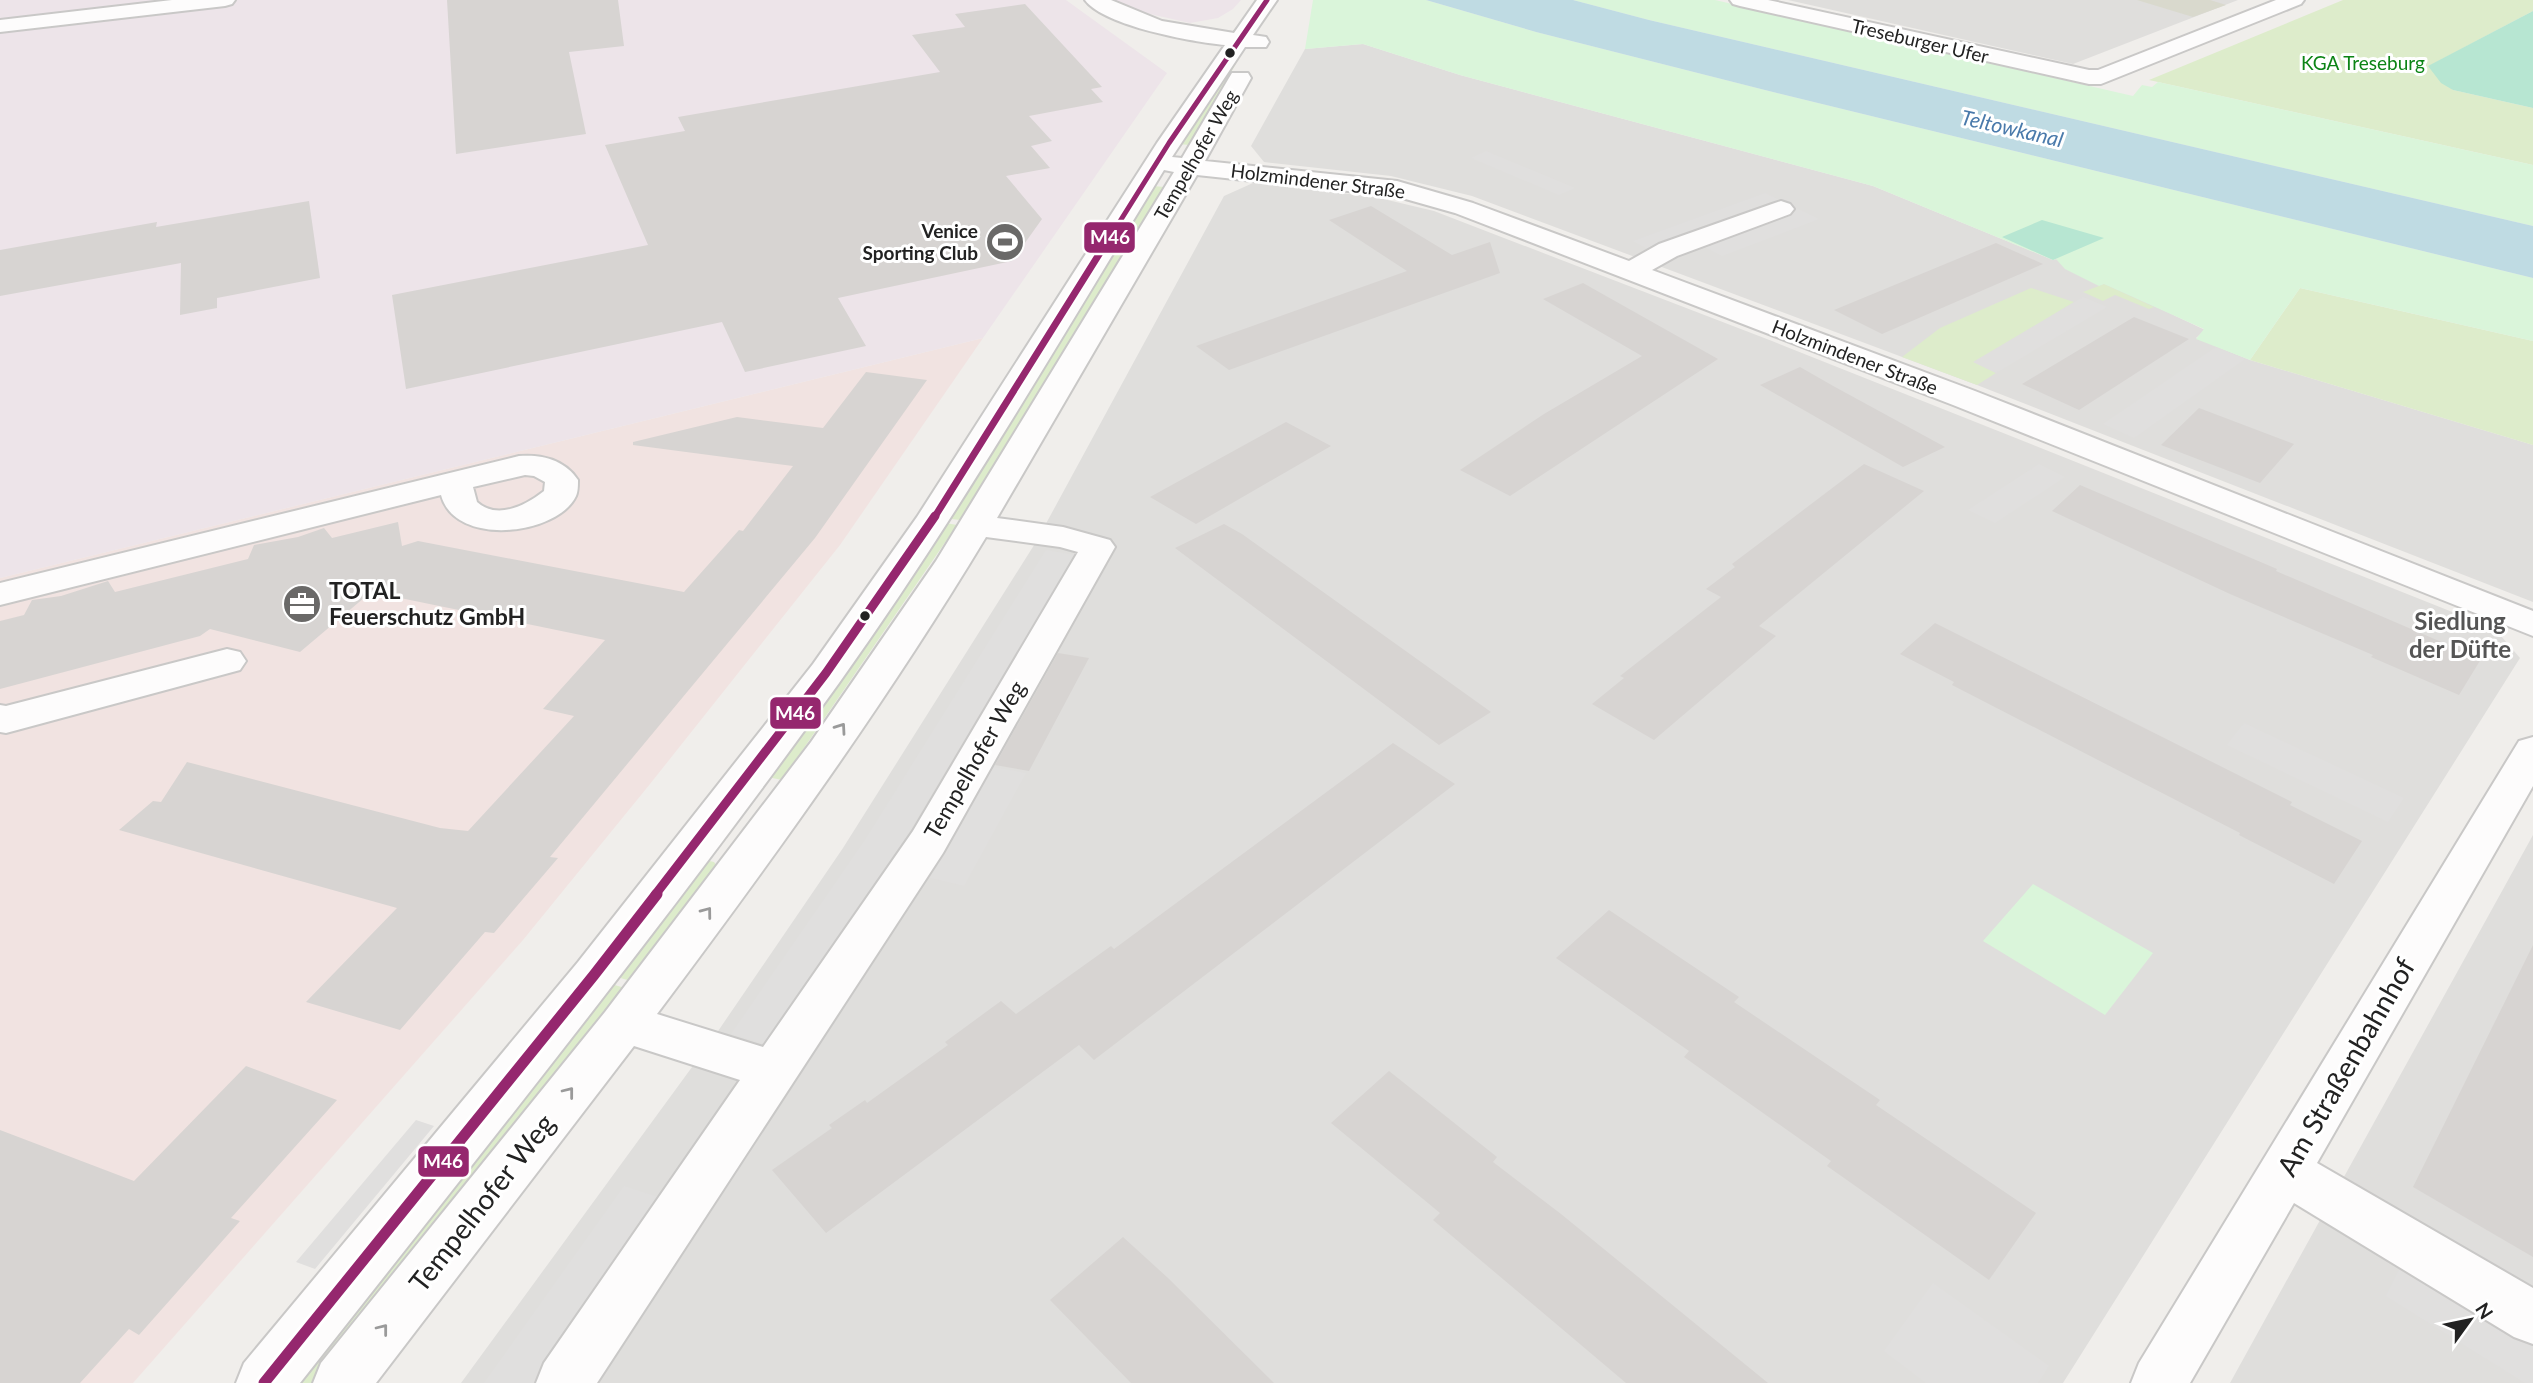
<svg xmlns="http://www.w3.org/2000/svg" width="2533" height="1383" font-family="Lato,sans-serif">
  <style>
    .residential { fill: #dfdedc }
    .commercial { fill: #f1e3e1 }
    .industrial { fill: #ede4e9 }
    .construction { fill: #d9d9cd }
    .grass { fill: #ddeccb }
    .park { fill: #daf5da }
    .pitch { fill: #b7e6d2 }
    .parking { fill: #e0dfde }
    .water { fill: #bfdbe3 }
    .building { fill: #d7d4d2 }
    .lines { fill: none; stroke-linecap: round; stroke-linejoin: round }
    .minor-casing { stroke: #c9c8c7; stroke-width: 4 }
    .minor { fill: #fdfcfc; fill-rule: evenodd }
    .bus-1-far3-casing { stroke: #fff; stroke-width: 9 }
    .bus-1-far2-casing { stroke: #fff; stroke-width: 11 }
    .bus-1-far1-casing { stroke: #fff; stroke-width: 14 }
    .bus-1-casing { stroke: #fff; stroke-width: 17 }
    .bus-1-far3 { stroke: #95276e; stroke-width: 5 }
    .bus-1-far2 { stroke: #95276e; stroke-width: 7 }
    .bus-1-far1 { stroke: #95276e; stroke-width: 9 }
    .bus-1 { stroke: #95276e; stroke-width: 11 }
    .oneway { stroke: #9a9a9a }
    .bus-dot { fill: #222; stroke: #fff; stroke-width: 2.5 }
    .labels { text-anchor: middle; stroke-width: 6; stroke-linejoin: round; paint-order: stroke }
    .far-street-label { font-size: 19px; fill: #222; stroke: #fff }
    .far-park-label { font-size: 19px; fill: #0c8416; stroke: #fff }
    .far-poi-label { font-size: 19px; font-weight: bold; fill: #222; stroke: #fff; text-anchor: end }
    .far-water-label { font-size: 21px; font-style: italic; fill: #4a7aab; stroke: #fff }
    .poi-label { font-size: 23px; font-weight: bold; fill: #222; stroke: #fff; text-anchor: start }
    .street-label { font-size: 23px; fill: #222; stroke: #fff }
    .neighbourhood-label { font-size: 24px; font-weight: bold; fill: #555; stroke: #fff }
    .near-street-label { font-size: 28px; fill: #222; stroke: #fff }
    .line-badge { stroke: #fff; stroke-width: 2.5 }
    .badge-label { font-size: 19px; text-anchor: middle; font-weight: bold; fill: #fff }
  </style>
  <rect width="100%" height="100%" fill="#f0eeeb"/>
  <path class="residential" d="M 1788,0 L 2238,0 L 2073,64 Z
    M 1363,44 L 1460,75 L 1873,186 L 2053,260 L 2056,259 L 2205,330 L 2196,338 L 2250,360 L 2533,445 L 2533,602 L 1977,385 L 1472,196 L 1391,176 L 1264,162 L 1251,146 L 1305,49 Z
    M 1253,183 L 1375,197 L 1434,211 L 1772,341 L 2495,629 L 2520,658 L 2063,1383 L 461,1383 L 714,1037 L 843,848 L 1036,542 L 1224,196 Z
    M 2533,835 L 2533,1383 L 2230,1383 Z"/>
  <path class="commercial" d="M 983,338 L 840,545 L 650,784 L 523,940 L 133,1383 L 0,1383 L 0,578 Z"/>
  <path class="industrial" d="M 0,0 L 1066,0 L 1167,73 L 983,338 L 0,578 Z
    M 1113,0 L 1241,0 L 1233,9 L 1218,18 L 1190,23 L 1132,10 Z"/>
  <path class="construction" d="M 2137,0 L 2210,0 L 2226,5 L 2193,17 Z"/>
  <path class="grass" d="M 2343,0 L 2533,0 L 2533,11 L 2429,66 L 2453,90 L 2533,108 L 2533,165 L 2149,80 Z
    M 1236,60 L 1238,60 L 1190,145 L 1178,144 Z
    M 1153,186 L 1164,187 L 989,475 L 960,520 L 943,518 Z
    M 2104,284 L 2154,307 L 2149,309 L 2115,295 L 2103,301 L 2083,292 Z
    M 2031,288 L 2074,302 L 1974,362 L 1996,373 L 1977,385 L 1902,357 L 1940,328 Z
    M 2300,288 L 2533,341 L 2533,445 L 2250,360 Z
    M 940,522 L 957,525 L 782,780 L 763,776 Z
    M 705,860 L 714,862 L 717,866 L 631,981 L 610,975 Z
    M 604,982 L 625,988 L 313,1383 L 281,1383 Z"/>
  <path class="park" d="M 1313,0 L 1426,0 L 1536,32 L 1757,88 L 2533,278 L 2533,341 L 2300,288 L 2250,360 L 2196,339 L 2204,329 L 2104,284 L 2099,286 L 2065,269 L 2056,259 L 2053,260 L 1873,186 L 1460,75 L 1363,44 L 1305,49 Z
    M 1573,0 L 1715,0 L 2133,96 L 2142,85 L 2152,87 L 2158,82 L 2533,165 L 2533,226 L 1649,20 Z
    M 2033,884 L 2153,953 L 2105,1015 L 1983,941 Z"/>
  <path class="pitch" d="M 2533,11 L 2533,108 L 2453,90 L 2441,83 L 2428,66 Z
    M 2042,220 L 2104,238 L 2053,260 L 2002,237 Z"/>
  <path class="parking" d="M 1486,151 L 1575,188 L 1559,195 L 1471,158 Z
    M 1765,193 L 1819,219 L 1722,256 L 1687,238 L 1651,251 L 1633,241 Z
    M 2083,297 L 2107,307 L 1996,373 L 1973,362 Z
    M 2216,347 L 2245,359 L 2134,438 L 2103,424 Z
    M 2039,464 L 2065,477 L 1995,523 L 1968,510 Z
    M 1046,550 L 1075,555 L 900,847 L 769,1045 L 731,1034 L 865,840 Z
    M 2244,723 L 2404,798 L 2388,822 L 2227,745 Z
    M 993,767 L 1026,773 L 964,886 L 930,878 Z
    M 416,1120 L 434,1126 L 315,1269 L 296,1262 Z
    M 624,1186 L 661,1198 L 534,1383 L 484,1383 Z
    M 2404,1260 L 2533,1339 L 2533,1383 L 2525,1383 L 2386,1296 Z
    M 1933,1283 L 2049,1366 L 2038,1383 L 1926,1383 L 1884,1351 Z"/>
  <path class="water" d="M 1426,0 L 1573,0 L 1649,20 L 2533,226 L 2533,278 L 1757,88 L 1536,32 Z"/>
  <path class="building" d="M 447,0 L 618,0 L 624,46 L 569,52 L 586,134 L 456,154 Z
    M 1025,4 L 1102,87 L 1091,89 L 1103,102 L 1029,116 L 1052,141 L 1031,146 L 1050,168 L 1006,176 L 1042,219 L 1012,261 L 838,298 L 866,346 L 745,372 L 722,322 L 406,389 L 392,295 L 648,245 L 605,145 L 685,131 L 678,117 L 940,72 L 912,35 L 965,27 L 955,14 Z
    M 309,201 L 320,278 L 217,298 L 217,308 L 180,315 L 181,263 L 0,296 L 0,250 L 157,222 L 156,227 Z
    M 1371,206 L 1452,255 L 1490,242 L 1500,273 L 1229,370 L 1196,346 L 1407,271 L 1329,220 Z
    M 1996,243 L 2043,264 L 1882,334 L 1834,310 Z
    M 1583,283 L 1718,359 L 1510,496 L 1460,470 L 1544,414 L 1642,356 L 1543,299 Z
    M 2134,317 L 2189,339 L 2079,410 L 2022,384 Z
    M 1800,367 L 1835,387 L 1945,447 L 1903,467 L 1760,385 Z
    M 866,372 L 927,380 L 815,538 L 550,857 L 558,858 L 494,933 L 485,932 L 400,1030 L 306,1002 L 397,908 L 119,830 L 153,801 L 161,802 L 187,762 L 440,828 L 468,831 L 574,716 L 543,709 L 605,640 L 371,592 L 300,652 L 210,629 L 200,636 L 0,689 L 0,621 L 24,615 L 32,600 L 61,596 L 108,581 L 115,592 L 248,559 L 254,545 L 298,537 L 324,528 L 332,538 L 398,522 L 402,546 L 418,541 L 684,592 L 739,530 L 743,531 L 793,466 L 633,445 L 633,442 L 737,417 L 823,428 Z
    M 2199,408 L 2294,444 L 2260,483 L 2161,445 Z
    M 1286,422 L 1331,446 L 1196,524 L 1150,497 Z
    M 1864,464 L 1924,491 L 1759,626 L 1776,636 L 1654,740 L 1592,704 L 1624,678 L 1620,676 L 1721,597 L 1706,589 L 1735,567 L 1732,564 Z
    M 2080,485 L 2277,569 L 2276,571 L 2481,659 L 2459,695 L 2371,657 L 2373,655 L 2230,594 L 2052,511 Z
    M 1224,524 L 1242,534 L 1491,712 L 1439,745 L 1175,548 Z
    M 1935,623 L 2292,802 L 2290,805 L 2362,841 L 2334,884 L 2239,835 L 2240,833 L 1952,685 L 1954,682 L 1900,654 Z
    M 1058,653 L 1089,658 L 1029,771 L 995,765 Z
    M 1393,743 L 1455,784 L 1094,1060 L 1079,1045 L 826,1233 L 772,1170 L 832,1128 L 829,1125 L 865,1100 L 867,1103 L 948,1045 L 945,1042 L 1001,1001 L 1016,1014 L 1111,946 L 1114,949 Z
    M 1609,910 L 1739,997 L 1734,1002 L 1880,1100 L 1876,1105 L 2036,1213 L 1989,1280 L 1827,1166 L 1831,1161 L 1684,1057 L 1689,1051 L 1556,958 Z
    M 2533,945 L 2533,1257 L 2413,1187 Z
    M 246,1066 L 337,1100 L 231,1218 L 240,1221 L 139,1335 L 129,1329 L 80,1383 L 0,1383 L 0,1130 L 134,1181 Z
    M 1389,1071 L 1497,1157 L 1493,1162 L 1561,1214 L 1768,1383 L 1626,1383 L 1433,1220 L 1440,1213 L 1331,1123 Z
    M 1123,1237 L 1168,1278 L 1274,1383 L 1131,1383 L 1050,1300 Z"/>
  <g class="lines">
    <defs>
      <path id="minor" d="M 172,0 L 235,0 L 232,4 L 225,6 L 0,32 L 0,20 Z
        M 1085,0 L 1111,0 L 1162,21 L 1234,33 L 1257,0 L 1277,0 L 1253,35 L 1266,37 L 1269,42 L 1266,47 L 1245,47 L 1172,157 L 1182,158 L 1229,78 L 1232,73 L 1248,73 L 1251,78 L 1205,161 L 1397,181 L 1473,203 L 1629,261 L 1659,244 L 1772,204 L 1781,201 L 1790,204 L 1794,209 L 1790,214 L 1677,256 L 1652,270 L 1975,391 L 2533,611 L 2533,636 L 1953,405 L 1455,213 L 1395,196 L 1197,175 L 997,518 L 1063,527 L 1110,540 L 1115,547 L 943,853 L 597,1383 L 536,1383 L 544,1363 L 740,1080 L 634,1046 L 376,1383 L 313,1383 L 321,1363 L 605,1012 L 811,742 L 936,561 L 1174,172 L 1164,170 C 1058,343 957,518 839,683 C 667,922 482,1152 300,1383 L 236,1383 L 244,1363 L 578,962 L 813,664 L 917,517 L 1157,143 L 1225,45 C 1193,42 1104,26 1085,0 ZM 986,537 L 1060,547 L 1078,552 L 913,831 L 763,1047 L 657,1014 C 773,859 886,703 986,537 Z
        M 1730,0 L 1768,0 L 2089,70 L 2098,70 L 2276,0 L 2304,0 L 2301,4 L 2101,84 L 2089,84 L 1740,6 L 1733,4 Z
        M 519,456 C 542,454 565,460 578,480 C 578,485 578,492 576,496 C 558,535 455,548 441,495 L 0,605 L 0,583 ZM 525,475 L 534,476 L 545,482 L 544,491 C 525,506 497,520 477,502 L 473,487 Z
        M 227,649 L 240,652 L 246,661 L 240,670 L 6,733 L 0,732 L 0,705 L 6,706 Z
        M 2533,737 L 2533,786 L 2317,1163 L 2533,1288 L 2533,1344 L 2514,1337 L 2294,1203 L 2190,1383 L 2131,1383 L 2139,1363 L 2519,741 Z"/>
    </defs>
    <use href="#minor" class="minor-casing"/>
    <use href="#minor" class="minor"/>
    <defs>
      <path id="bus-1-far3" d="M 1117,226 L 1169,143 L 1267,0"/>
      <path id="bus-1-far2" d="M 934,518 L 1118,224"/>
      <path id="bus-1-far1" d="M 655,895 L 826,673 L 935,516"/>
      <path id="bus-1" d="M 264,1383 L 594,975 L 657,894"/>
    </defs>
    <use href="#bus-1-far3" class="bus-1-far3-casing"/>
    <use href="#bus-1-far2" class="bus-1-far2-casing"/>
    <use href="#bus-1-far1" class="bus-1-far1-casing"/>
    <use href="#bus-1" class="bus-1-casing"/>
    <use href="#bus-1-far3" class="bus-1-far3"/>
    <use href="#bus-1-far2" class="bus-1-far2"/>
    <use href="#bus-1-far1" class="bus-1-far1"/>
    <use href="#bus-1" class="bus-1"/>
  </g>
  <defs><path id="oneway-chevron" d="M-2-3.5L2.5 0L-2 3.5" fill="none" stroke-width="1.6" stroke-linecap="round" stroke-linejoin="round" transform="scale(1.75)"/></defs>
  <g class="oneway">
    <use href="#oneway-chevron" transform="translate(841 728) rotate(-55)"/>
    <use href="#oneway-chevron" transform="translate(707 912) rotate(-53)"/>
    <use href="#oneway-chevron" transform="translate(569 1092) rotate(-52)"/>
    <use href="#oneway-chevron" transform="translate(383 1329) rotate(-52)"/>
  </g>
  <defs>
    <symbol id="stadium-disc" viewBox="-11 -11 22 22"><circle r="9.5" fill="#6a6968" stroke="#fff"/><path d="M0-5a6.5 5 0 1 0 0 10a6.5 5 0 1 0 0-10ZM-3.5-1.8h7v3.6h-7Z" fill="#fff"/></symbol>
    <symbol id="office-disc" viewBox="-11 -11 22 22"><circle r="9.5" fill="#6a6968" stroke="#fff"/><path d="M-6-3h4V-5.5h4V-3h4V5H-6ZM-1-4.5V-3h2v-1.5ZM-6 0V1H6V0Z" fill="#fff"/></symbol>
  </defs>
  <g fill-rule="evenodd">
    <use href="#stadium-disc" x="983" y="220" width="44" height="44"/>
    <use href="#office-disc" x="280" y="582" width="44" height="44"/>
  </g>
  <g class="bus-dot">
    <circle cx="1230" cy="53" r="6"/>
    <circle cx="865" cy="616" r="6"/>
  </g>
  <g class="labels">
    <g class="far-street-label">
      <text transform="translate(1920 41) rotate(13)" y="7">Treseburger Ufer</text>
      <text transform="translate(1196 155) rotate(-60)" y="7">Tempelhofer Weg</text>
      <text transform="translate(1318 181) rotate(7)" y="7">Holzmindener Straße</text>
      <text transform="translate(1855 357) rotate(21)" y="7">Holzmindener Straße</text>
    </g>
    <g class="far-park-label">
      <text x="2363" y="70">KGA Treseburg</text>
    </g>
    <g class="far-poi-label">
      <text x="978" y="238">Venice<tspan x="978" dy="22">Sporting Club</tspan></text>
    </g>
    <g class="far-water-label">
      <text transform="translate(2012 129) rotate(13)" y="7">Teltowkanal</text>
    </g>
    <g class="poi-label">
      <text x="329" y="599">TOTAL<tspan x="329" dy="26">Feuerschutz GmbH</tspan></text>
    </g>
    <g class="street-label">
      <text transform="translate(975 760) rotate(-60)" y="8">Tempelhofer Weg</text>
    </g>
    <g class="neighbourhood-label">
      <text x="2460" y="630">Siedlung<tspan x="2460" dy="28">der Düfte</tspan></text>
    </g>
    <g class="near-street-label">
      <text transform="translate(2346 1067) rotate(-60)" y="10">Am Straßenbahnhof</text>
      <text transform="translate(482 1203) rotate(-52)" y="10">Tempelhofer Weg</text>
    </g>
  </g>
  <g class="line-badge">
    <rect x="1083" y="221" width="53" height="33" rx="7" fill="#95276e"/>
    <rect x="769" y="696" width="53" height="34" rx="7" fill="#95276e"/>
    <rect x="417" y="1145" width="53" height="33" rx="7" fill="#95276e"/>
  </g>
  <g class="badge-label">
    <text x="1110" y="244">M46</text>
    <text x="795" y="720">M46</text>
    <text x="443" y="1168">M46</text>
  </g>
  <g transform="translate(2470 1320) rotate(57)" stroke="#ffffff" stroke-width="5" paint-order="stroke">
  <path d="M0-5L12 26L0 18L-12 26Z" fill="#222222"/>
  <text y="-10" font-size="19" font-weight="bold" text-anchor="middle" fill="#222222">N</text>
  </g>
</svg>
